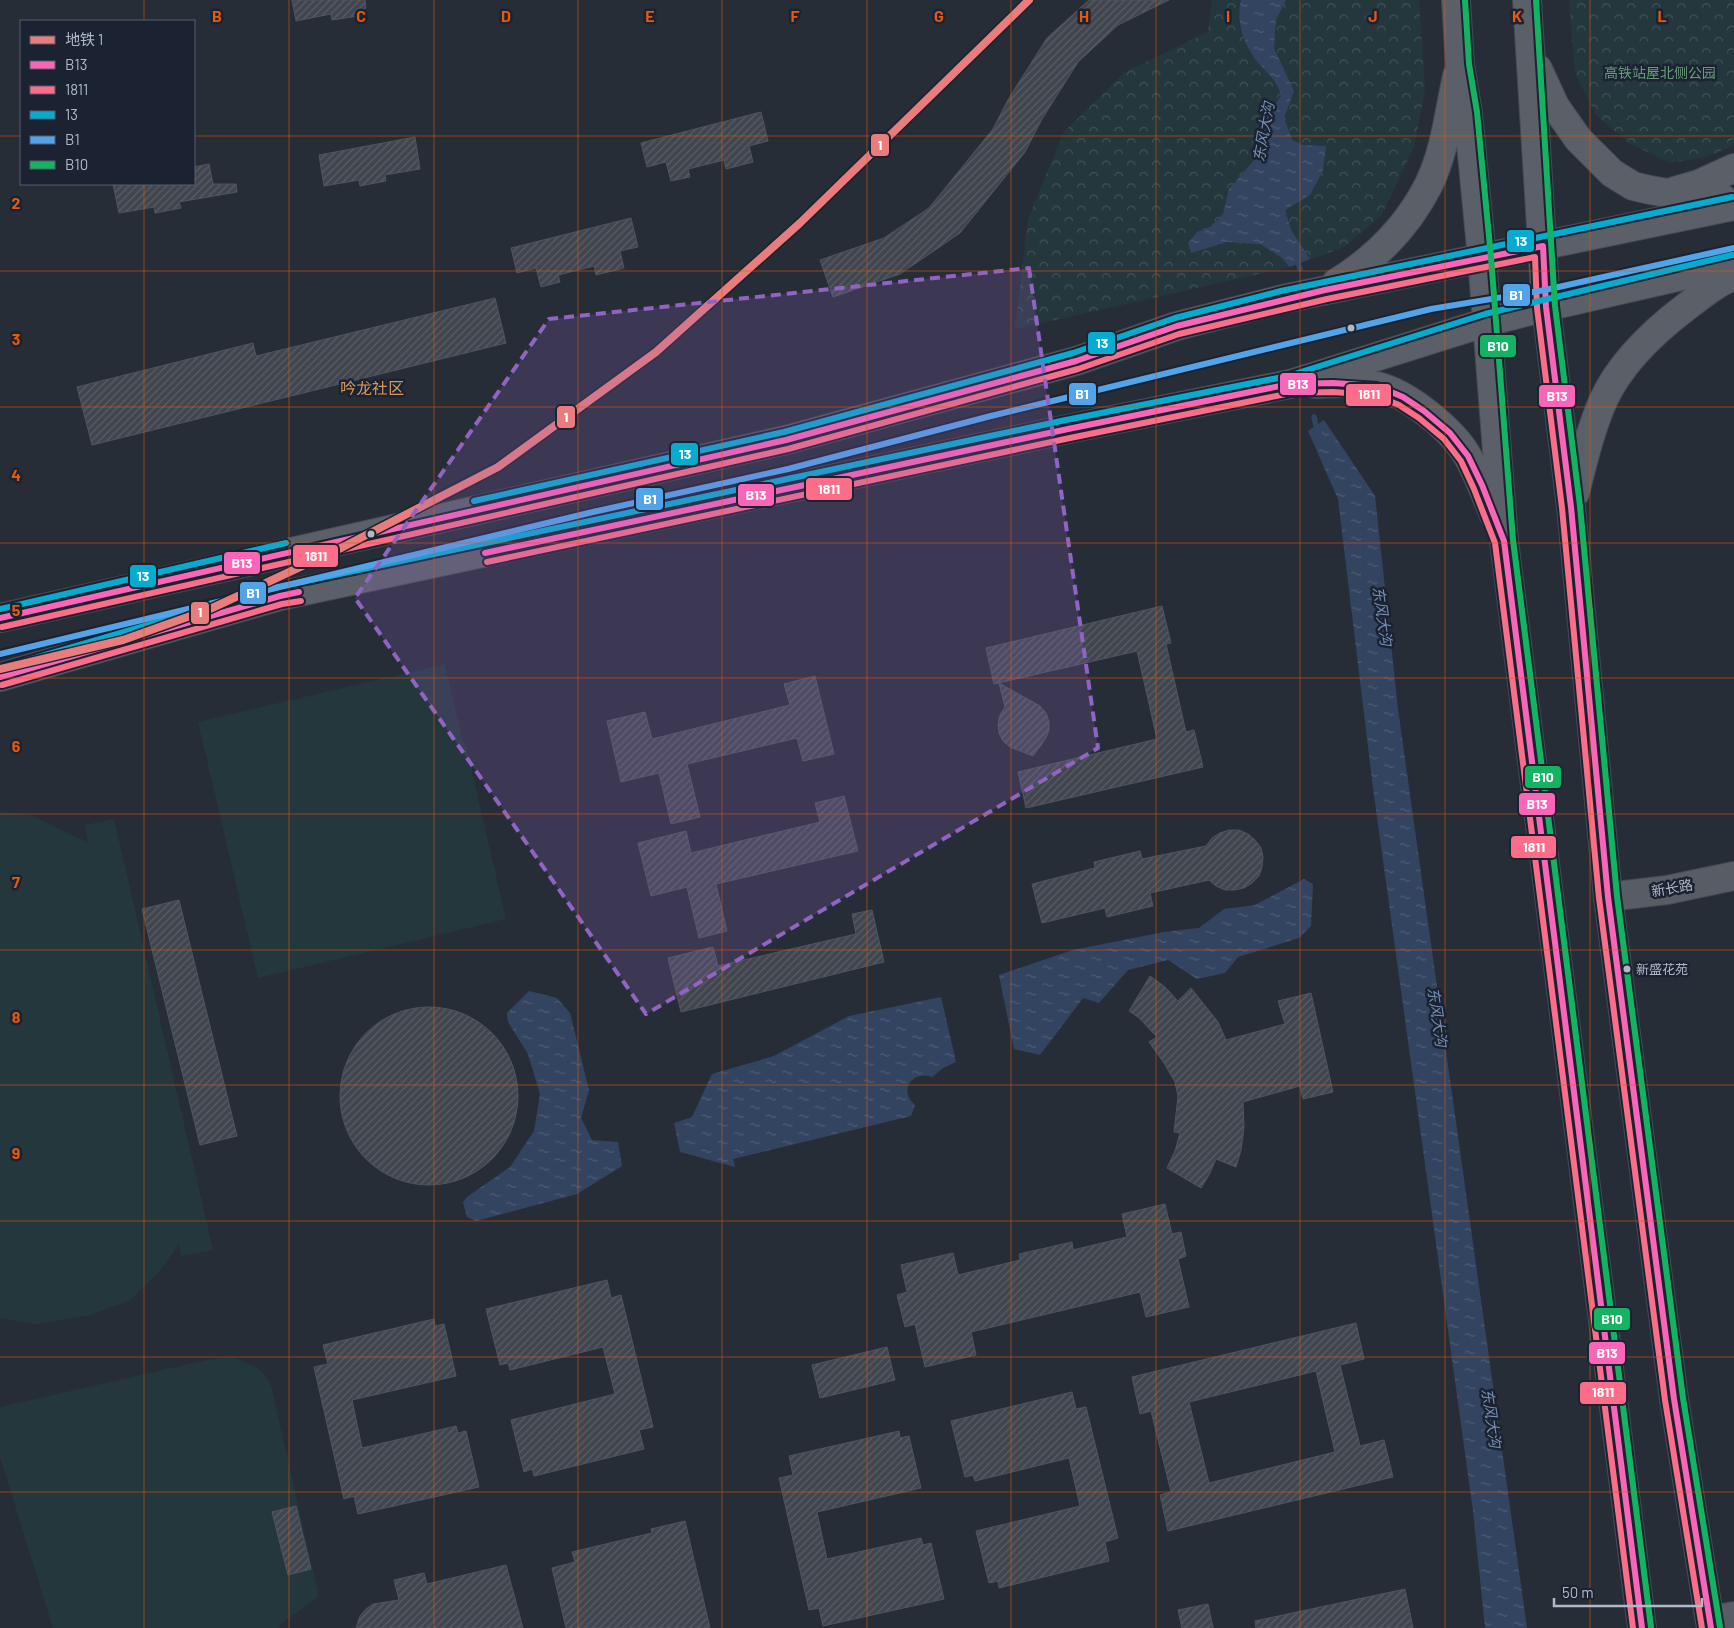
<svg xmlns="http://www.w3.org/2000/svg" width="1734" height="1628" font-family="Barlow,'Noto Sans SC',sans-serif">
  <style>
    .grass { fill: #24373d }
    .park { fill: url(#park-crowns) }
    .water { fill: url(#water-ripples) }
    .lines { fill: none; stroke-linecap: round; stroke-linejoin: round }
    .stream { stroke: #334461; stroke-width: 5.5 }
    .building { fill: url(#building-hatch); stroke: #4f555f; fill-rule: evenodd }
    .minor-casing { stroke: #444850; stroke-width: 30 }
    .major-casing { stroke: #454a54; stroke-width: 30 }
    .minor { stroke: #585c65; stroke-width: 28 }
    .major { stroke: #5b5f67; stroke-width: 28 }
    .bus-1-casing { stroke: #1b2332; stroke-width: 10 }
    .bus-2-casing { stroke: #1b2332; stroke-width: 10 }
    .bus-3-casing { stroke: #1b2332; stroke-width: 10 }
    .bus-4-casing { stroke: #1b2332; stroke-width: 10 }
    .bus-5-casing { stroke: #1b2332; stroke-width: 10 }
    .bus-1 { stroke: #fa66b7; stroke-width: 6 }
    .bus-2 { stroke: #fb6d88; stroke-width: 6 }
    .bus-3 { stroke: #06acd0; stroke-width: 6 }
    .bus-4 { stroke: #53a3e8; stroke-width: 6 }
    .bus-5 { stroke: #13b361; stroke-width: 6 }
    .metro-1-casing { stroke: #1b2332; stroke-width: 11 }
    .metro-1 { stroke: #e97c7c; stroke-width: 8 }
    .marked { fill: #9164c3; fill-opacity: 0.2; stroke: #9164c3; stroke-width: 4; stroke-dasharray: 10 6; stroke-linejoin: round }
    .grid { fill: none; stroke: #e8590c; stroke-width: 1; stroke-opacity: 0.55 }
    .bus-dot { fill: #b1b9c9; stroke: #1b2332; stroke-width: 2 }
    .labels { text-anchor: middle; stroke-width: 5; stroke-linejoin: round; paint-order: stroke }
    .bus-label { font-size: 13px; fill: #b1b9c9; stroke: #1b2332; text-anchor: start }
    .park-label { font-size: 14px; fill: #679b76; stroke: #1b2332 }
    .street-label { font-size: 14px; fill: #b1b9c9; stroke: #1b2332 }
    .water-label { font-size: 15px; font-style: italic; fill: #778db2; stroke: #1b2332 }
    .quarter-label { font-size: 16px; fill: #da9a5a; stroke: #1b2332 }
    .grid-label { font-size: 16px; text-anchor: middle; font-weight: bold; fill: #e8590c; stroke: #1b2332; stroke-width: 5; stroke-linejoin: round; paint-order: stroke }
    .line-badge { stroke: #1b2332; stroke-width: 2 }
    .badge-label { font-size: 14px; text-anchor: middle; font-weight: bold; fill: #fff }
  </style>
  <defs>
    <pattern id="park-crowns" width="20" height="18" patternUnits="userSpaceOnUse" patternTransform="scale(1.25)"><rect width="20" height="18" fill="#24373d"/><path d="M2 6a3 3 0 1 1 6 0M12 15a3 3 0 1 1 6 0" fill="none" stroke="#415258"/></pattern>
    <pattern id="water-ripples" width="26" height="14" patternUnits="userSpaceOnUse" patternTransform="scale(1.25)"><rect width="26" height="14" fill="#334461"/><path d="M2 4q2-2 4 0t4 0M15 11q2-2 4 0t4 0" fill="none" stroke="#4e5d76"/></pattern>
    <pattern id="building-hatch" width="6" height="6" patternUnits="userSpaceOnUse" patternTransform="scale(1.25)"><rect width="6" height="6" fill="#40454e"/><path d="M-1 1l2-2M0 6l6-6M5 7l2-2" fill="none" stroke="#595e66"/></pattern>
  </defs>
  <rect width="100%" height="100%" fill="#272d37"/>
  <path class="grass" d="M 445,664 L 463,742 L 465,742 L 506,919 L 258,978 L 198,722 Z
    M 0,811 L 31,815 L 88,843 L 85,825 L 114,819 L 213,1250 L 181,1256 L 179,1244 L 159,1272 L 130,1300 L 91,1315 L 37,1324 L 0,1318 Z
    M 233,1357 L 257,1368 L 270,1381 L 319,1597 L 279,1625 L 280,1628 L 53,1628 L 0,1457 L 0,1407 L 207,1360 Z"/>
  <path class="park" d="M 1212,0 L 1419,0 L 1425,90 L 1414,147 L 1381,216 L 1344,247 L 1290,267 L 1015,329 L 1028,219 L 1064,132 L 1125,72 L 1208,32 Z
    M 1569,0 L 1734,0 L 1734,145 L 1707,157 L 1670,163 L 1629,143 L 1596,115 L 1575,73 Z"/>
  <path class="water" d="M 1241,0 L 1286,0 L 1276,20 L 1274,48 L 1294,91 L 1284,118 L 1292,140 L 1303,145 L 1326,146 L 1323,170 L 1310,195 L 1285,210 L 1291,230 L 1310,259 L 1290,267 L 1281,257 L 1260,244 L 1227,242 L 1191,253 L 1188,243 L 1197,232 L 1210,227 L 1223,214 L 1229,189 L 1264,149 L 1263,121 L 1281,96 C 1276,77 1266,73 1255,59 C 1243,42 1236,20 1241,0 Z
    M 1324,420 L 1375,496 L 1398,709 L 1527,1628 L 1485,1628 L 1473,1511 L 1373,788 L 1338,499 L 1308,431 Z
    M 1304,879 L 1313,884 L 1311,926 L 1299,938 L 1238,957 L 1225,973 L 1197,979 L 1168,960 L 1128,970 L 1099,1003 L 1083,998 L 1040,1055 L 1014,1049 L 999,975 L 1073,950 L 1164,932 L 1199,928 L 1224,909 L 1255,905 Z
    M 529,991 L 557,998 L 570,1013 L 589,1090 L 581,1118 L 592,1140 L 618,1142 L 622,1166 L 577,1194 L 476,1221 L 467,1217 L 463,1202 L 467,1197 L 510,1167 L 534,1131 L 540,1094 L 528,1054 L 508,1022 L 507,1013 Z
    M 941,997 L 956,1062 L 943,1068 L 932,1077 C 912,1070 898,1091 915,1105 L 911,1116 L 733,1159 L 735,1167 L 680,1152 L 674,1123 L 692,1117 L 712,1074 L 774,1056 L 849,1016 Z"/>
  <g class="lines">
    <path class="stream" d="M 1296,257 L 1300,269
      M 1314,417 L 1316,426 L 1319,432"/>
  </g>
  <path class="building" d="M 292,0 L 365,0 L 366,8 L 357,10 L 358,16 L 332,20 L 331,14 L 296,21 Z
    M 1089,0 L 1169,0 L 1118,25 L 1078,62 L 1042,119 L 1025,152 L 960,233 L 900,274 L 833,297 L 820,260 L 884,238 L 929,208 L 993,129 L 1009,98 L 1047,38 Z
    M 761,112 L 768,141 L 749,146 L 753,162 L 726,169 L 724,160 L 688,169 L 690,177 L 671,181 L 666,162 L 647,167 L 641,143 Z
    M 415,137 L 420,169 L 385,175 L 386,181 L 360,186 L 359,180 L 324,186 L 319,155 Z
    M 209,164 L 213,184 L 236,184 L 237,192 L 179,202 L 181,208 L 155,213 L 154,207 L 119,213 L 113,184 L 194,184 L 194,167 Z
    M 631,218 L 638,247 L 620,251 L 624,268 L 596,275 L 594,266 L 558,275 L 560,282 L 541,287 L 536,268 L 517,273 L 511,248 Z
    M 495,298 L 506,343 L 92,445 L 77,387 L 253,343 L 256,356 Z
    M 1162,606 L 1171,643 L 1166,644 L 1186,732 L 1194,730 L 1203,767 L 1026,808 L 1018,772 L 1157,739 L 1137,651 L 994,684 L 986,648 Z
    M 815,676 L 834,754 L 803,761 L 797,738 L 687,764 L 700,817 L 671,824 L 659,773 L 621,782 L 607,721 L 645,712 L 652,739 L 790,705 L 784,684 Z
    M 999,683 L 1040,706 L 1046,713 L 1049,722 L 1049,730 L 1046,738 L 1033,756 L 1010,747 L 1003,741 L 999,733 L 998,724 L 1000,715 L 1005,707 Z
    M 844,796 L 858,851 L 716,884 L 727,931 L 699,938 L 687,887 L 651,896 L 638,843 L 686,831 L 691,853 L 820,822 L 815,803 Z
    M 1229,830 L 1239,830 L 1248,834 L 1255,840 L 1261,848 L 1263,857 L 1262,867 L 1259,876 L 1252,883 L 1244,888 L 1235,890 L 1225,890 L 1216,886 L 1209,880 L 1150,893 L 1153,906 L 1107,917 L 1105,908 L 1042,923 L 1032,884 L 1095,868 L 1094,862 L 1140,851 L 1142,859 L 1206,846 L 1212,838 L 1220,833 Z
    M 179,900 L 237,1136 L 200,1145 L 142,909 Z
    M 872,910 L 884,962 L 681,1012 L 668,958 L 713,947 L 718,966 L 856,934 L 852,914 Z
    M 1150,976 L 1164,986 L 1178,1001 L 1191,988 L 1218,1022 L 1226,1040 L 1285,1024 L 1278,1001 L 1311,993 L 1333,1092 L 1303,1099 L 1300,1086 L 1243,1102 L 1244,1128 L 1241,1150 L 1236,1167 L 1216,1159 L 1209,1175 L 1201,1188 L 1167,1168 L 1175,1151 L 1180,1133 L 1174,1132 L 1178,1096 L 1175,1082 L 1164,1063 L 1149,1042 L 1157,1037 L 1138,1017 L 1129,1011 Z
    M340 1096a89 89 0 1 1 178 0a89 89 0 1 1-178 0Z
    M 1165,1204 L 1172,1234 L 1181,1232 L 1186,1256 L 1178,1259 L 1189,1307 L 1146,1317 L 1140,1292 L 971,1332 L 976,1355 L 925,1367 L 915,1324 L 905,1327 L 897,1295 L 907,1292 L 901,1265 L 953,1253 L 958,1275 L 1020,1260 L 1019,1254 L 1072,1242 L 1073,1250 L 1127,1237 L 1122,1214 Z
    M 607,1280 L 611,1298 L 621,1295 L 653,1427 L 639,1430 L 644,1449 L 534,1476 L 532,1469 L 524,1472 L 511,1420 L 615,1394 L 603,1347 L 510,1370 L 508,1363 L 500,1365 L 486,1309 Z
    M 434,1319 L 435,1326 L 444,1324 L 456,1376 L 352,1400 L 362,1448 L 456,1426 L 458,1433 L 466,1431 L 479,1487 L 358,1514 L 354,1496 L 344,1499 L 314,1367 L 328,1364 L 323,1345 Z
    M 1356,1323 L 1364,1359 L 1340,1365 L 1360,1446 L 1384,1440 L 1393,1477 L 1168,1531 L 1160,1495 L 1171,1492 L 1151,1411 L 1140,1414 L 1132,1377 ZM 1316,1371 L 1335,1452 L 1209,1483 L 1189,1402 Z
    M 887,1347 L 895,1380 L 820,1398 L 812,1365 Z
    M 1072,1392 L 1076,1409 L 1086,1407 L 1118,1538 L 1105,1542 L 1109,1561 L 999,1588 L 998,1581 L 989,1583 L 976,1531 L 1080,1506 L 1069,1458 L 975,1481 L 973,1475 L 965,1477 L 951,1421 Z
    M 899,1431 L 900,1438 L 909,1436 L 921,1488 L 817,1512 L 827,1559 L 921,1538 L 923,1545 L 931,1543 L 944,1599 L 823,1626 L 819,1608 L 809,1610 L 779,1478 L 793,1475 L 789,1456 Z
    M 296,1506 L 311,1569 L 288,1575 L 272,1512 Z
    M 685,1521 L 710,1628 L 566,1628 L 552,1568 L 575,1562 L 572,1552 L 652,1533 L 651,1529 Z
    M 506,1565 L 523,1628 L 356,1628 L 360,1616 L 366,1609 L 373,1604 L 399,1600 L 394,1580 L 424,1573 L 427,1584 Z
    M 1405,1589 L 1413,1628 L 1256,1628 L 1255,1621 Z
    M 1208,1604 L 1213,1628 L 1182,1628 L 1178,1610 Z"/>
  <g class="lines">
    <defs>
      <path id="minor" d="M 1608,897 L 1667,890 L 1734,876
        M 1710,1620 L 1734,1616"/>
      <path id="major" d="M 1456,0 L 1460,65 L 1468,113 L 1482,258 L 1504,541 L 1642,1628
        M 1527,0 L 1546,307 L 1571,507 L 1608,897 L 1674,1399 L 1711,1628
        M 1538,69 L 1555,106 L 1578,139 L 1612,173 L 1633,186 L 1650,190 L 1703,199 L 1723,199
        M 1675,191 L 1699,184 L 1734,168
        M 1336,283 C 1375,259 1408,226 1429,184 C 1445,151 1449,112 1457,76
        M 1315,384 C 1334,383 1358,382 1377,386 C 1407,393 1453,430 1468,457 C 1479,476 1486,497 1495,517
        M 1575,493 C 1583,462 1590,431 1603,401 C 1620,363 1653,332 1686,307 C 1702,295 1716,283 1734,276
        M 0,618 L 786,440 L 1076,361 L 1177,326 L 1283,299 L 1734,206
        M 0,677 L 280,596 L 1068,429 L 1290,384 L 1487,322 L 1546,307 L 1734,264"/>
    </defs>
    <use href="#minor" class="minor-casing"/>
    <use href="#major" class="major-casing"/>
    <use href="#minor" class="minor"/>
    <use href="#major" class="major"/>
    <defs>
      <path id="bus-1" d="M 485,553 L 1068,429 L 1290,384 L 1333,383 L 1377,386 L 1403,397 L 1424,411 L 1450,433 L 1468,456 L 1482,485 L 1504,541 L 1642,1628
        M 0,618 L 786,440 L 1076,361 L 1177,326 L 1325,290 L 1543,246 L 1546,307 L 1571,507 L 1608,897 L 1674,1399 L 1711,1628
        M 0,677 L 280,596 L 299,592"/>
      <path id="bus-2" d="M 487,562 L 1070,438 L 1291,393 L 1333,392 L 1375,395 L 1399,405 L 1419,418 L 1444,439 L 1461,461 L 1474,489 L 1495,543 L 1633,1628
        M 2,627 L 788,449 L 1078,369 L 1179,334 L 1327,299 L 1535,257 L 1537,308 L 1562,508 L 1599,898 L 1665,1400 L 1702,1628
        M 2,685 L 282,604 L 301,601"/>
      <path id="bus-3" d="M 474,501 L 784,432 L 1073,353 L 1175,318 L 1281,291 L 1732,197
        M 0,609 L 286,543
        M 0,668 L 278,587 L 1066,420 L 1288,376 L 1485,314 L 1732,255"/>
      <path id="bus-4" d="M 0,654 L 593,512 L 788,469 L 987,417 L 1431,309 L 1545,290 L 1734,248"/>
      <path id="bus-5" d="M 1465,0 L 1469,64 L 1477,112 L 1491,257 L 1513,540 L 1651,1627
        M 1536,0 L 1555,306 L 1580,506 L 1617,896 L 1683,1398 L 1720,1627"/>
    </defs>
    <use href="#bus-1" class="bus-1-casing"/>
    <use href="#bus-2" class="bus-2-casing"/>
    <use href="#bus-3" class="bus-3-casing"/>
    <use href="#bus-4" class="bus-4-casing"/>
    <use href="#bus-5" class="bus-5-casing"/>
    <use href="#bus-1" class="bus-1"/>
    <use href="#bus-2" class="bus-2"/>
    <use href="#bus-3" class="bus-3"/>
    <use href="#bus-4" class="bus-4"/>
    <use href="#bus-5" class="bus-5"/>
    <defs>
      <path id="metro-1" d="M 0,669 L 123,640 L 210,609 L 343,547 L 498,467 L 656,352 L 800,223 L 1029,0"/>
    </defs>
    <use href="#metro-1" class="metro-1-casing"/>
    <use href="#metro-1" class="metro-1"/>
  </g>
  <path class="marked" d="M 1029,268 L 1098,748 L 646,1014 L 355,598 L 549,319 Z"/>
  <path class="grid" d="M 144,0 L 144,21M 289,0 L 289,1628M 434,0 L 434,1628M 578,0 L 578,1628M 722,0 L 722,1628M 867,0 L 867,1628M 1011,0 L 1011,1628M 1156,0 L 1156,1628M 1300,0 L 1300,1628M 1445,0 L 1445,1628M 1590,0 L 1590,1628M 0,136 L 21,136M 194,136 L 1734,136M 144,184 L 144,1628M 0,271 L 1734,271M 0,407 L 1734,407M 0,543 L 1734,543M 0,678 L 1734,678M 0,814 L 1734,814M 0,950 L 1734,950M 0,1085 L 1734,1085M 0,1221 L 1734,1221M 0,1357 L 1734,1357M 0,1492 L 1734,1492"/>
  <g class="bus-dot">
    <circle cx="1351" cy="328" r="4.5"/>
    <circle cx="371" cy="534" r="4.5"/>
    <circle cx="1627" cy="969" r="4.5"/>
  </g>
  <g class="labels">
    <g class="bus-label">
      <text x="1636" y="974">新盛花苑</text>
    </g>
    <g class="park-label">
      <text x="1660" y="78">高铁站屋北侧公园</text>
    </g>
    <g class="street-label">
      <text transform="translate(1672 888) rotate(-10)" y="5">新长路</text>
    </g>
    <g class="water-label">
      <text transform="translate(1264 132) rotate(-80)" y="5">东风大沟</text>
      <text transform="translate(1382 616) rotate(82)" y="5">东风大沟</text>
      <text transform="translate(1437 1017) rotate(82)" y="5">东风大沟</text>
      <text transform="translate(1491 1418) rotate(82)" y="5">东风大沟</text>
    </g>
    <g class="quarter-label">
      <text x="372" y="394">吟龙社区</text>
    </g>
  </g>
  <g class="grid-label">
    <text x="217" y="22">B</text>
    <text x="361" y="22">C</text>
    <text x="506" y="22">D</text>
    <text x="650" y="22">E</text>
    <text x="795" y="22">F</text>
    <text x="939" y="22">G</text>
    <text x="1084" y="22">H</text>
    <text x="1228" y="22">I</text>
    <text x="1373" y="22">J</text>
    <text x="1517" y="22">K</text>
    <text x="1662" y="22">L</text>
    <text x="16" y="209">2</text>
    <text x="16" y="345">3</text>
    <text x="16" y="481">4</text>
    <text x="16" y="616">5</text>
    <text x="16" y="752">6</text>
    <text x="16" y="888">7</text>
    <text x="16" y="1023">8</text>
    <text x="16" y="1159">9</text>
  </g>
  <g class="line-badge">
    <rect x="870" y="133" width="20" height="24" rx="5" fill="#e97c7c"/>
    <rect x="1506" y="229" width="29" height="24" rx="5" fill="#06acd0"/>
    <rect x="1502" y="283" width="29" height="24" rx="5" fill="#53a3e8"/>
    <rect x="1087" y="331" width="29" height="24" rx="5" fill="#06acd0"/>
    <rect x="1479" y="334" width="38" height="24" rx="5" fill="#13b361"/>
    <rect x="1279" y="372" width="38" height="24" rx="5" fill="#fa66b7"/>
    <rect x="1068" y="382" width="29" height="24" rx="5" fill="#53a3e8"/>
    <rect x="1345" y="383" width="47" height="24" rx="5" fill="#fb6d88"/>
    <rect x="1538" y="384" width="38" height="24" rx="5" fill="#fa66b7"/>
    <rect x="556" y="405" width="20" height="24" rx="5" fill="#e97c7c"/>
    <rect x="670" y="442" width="29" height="24" rx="5" fill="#06acd0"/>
    <rect x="805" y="477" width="48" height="24" rx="5" fill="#fb6d88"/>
    <rect x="737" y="483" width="38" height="24" rx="5" fill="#fa66b7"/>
    <rect x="635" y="487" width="29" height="24" rx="5" fill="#53a3e8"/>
    <rect x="292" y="544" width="47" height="24" rx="5" fill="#fb6d88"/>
    <rect x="223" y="551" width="38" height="24" rx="5" fill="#fa66b7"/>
    <rect x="129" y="564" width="28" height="24" rx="5" fill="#06acd0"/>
    <rect x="239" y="581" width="28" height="24" rx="5" fill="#53a3e8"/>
    <rect x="190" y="601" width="20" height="24" rx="5" fill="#e97c7c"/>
    <rect x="1524" y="765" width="38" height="24" rx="5" fill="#13b361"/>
    <rect x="1518" y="792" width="38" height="24" rx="5" fill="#fa66b7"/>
    <rect x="1510" y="835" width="47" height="24" rx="5" fill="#fb6d88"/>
    <rect x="1593" y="1307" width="38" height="24" rx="5" fill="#13b361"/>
    <rect x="1588" y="1341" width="38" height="24" rx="5" fill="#fa66b7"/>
    <rect x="1579" y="1381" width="48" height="24" rx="5" fill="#fb6d88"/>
  </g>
  <g class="badge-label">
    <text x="880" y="150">1</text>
    <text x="1521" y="246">13</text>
    <text x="1516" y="300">B1</text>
    <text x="1102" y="348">13</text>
    <text x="1498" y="351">B10</text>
    <text x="1298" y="389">B13</text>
    <text x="1082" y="399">B1</text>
    <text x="1369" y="399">1811</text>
    <text x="1557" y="401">B13</text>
    <text x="566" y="422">1</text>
    <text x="685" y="459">13</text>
    <text x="829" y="494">1811</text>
    <text x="756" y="500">B13</text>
    <text x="650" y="504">B1</text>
    <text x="316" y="561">1811</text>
    <text x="242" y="568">B13</text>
    <text x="143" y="581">13</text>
    <text x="253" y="598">B1</text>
    <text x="200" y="617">1</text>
    <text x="1543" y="782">B10</text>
    <text x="1537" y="809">B13</text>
    <text x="1534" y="852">1811</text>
    <text x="1612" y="1324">B10</text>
    <text x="1607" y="1358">B13</text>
    <text x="1603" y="1397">1811</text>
  </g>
  <rect x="20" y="20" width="175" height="165" fill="#1b2332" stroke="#575f6e"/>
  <rect x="30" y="36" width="25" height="8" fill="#e97c7c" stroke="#575f6e"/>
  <text x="65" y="45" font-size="15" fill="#b1b9c9">地铁 1</text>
  <rect x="30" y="61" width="25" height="8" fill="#fa66b7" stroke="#575f6e"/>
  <text x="65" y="70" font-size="15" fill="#b1b9c9">B13</text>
  <rect x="30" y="86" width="25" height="8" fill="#fb6d88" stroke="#575f6e"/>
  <text x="65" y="95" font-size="15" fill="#b1b9c9">1811</text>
  <rect x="30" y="111" width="25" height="8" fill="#06acd0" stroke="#575f6e"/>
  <text x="65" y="120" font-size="15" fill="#b1b9c9">13</text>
  <rect x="30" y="136" width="25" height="8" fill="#53a3e8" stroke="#575f6e"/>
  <text x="65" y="145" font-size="15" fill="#b1b9c9">B1</text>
  <rect x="30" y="161" width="25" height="8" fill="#13b361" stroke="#575f6e"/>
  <text x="65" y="170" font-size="15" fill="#b1b9c9">B10</text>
  <path d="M1554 1598v8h148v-8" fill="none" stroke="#b1b9c9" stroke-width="2.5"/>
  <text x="1562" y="1598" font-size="15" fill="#b1b9c9" stroke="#1b2332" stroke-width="4" paint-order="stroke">50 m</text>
</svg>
